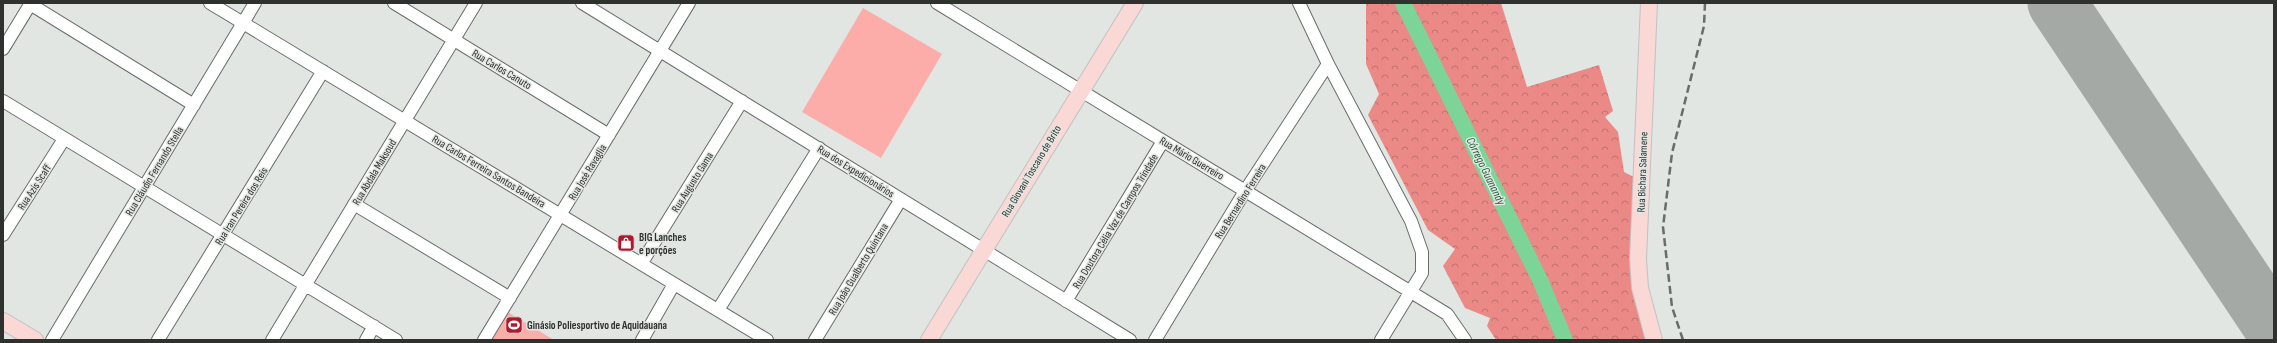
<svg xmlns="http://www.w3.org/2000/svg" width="2277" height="343" font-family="'Sofia Sans Condensed',sans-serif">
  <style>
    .forest { fill: url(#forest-crowns) }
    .pitch { fill: #fcadaa }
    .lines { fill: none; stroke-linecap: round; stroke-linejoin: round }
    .river { stroke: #7cd498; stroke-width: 16 }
    .runway { stroke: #a5a9a6; stroke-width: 59 }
    .minor-casing { stroke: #6a6e6b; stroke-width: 14 }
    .major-casing { stroke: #c1c1c1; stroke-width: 18 }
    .minor { stroke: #fff; stroke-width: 12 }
    .major { stroke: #fad8d6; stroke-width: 16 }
    .rail { stroke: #696c69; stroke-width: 2.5; stroke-dasharray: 8 4; stroke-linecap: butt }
    .labels { text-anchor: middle; stroke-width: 3; stroke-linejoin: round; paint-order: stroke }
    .street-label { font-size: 11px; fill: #2f312f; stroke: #e1e6e2 }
    .poi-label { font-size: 11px; font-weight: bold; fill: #2f312f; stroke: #e1e6e2; text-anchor: start }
    .water-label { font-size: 12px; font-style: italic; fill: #24623b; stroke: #e1e6e2 }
  </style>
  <defs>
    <pattern id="forest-crowns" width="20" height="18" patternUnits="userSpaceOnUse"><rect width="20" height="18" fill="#eb8987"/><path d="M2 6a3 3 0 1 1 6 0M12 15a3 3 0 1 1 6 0" fill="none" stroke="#bf716f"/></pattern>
  </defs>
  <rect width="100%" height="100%" fill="#e1e6e2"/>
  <path class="forest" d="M 1366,3 L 1501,3 L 1527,87 L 1599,65 L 1613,111 L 1605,117 L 1618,132 L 1624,172 L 1634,177 L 1649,340 L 1496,340 L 1487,326 L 1490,318 L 1465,308 L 1443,266 L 1455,249 L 1428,230 L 1368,115 L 1379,94 L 1366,64 Z"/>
  <path class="pitch" d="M 863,8 L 942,54 L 881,158 L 802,112 Z
    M 506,311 L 554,340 L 488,340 Z"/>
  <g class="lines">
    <path class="river" d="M 1403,3 L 1541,282 L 1565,340"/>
    <path class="runway" d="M 2057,3 L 2274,328"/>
    <defs>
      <path id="minor" d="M 210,3 L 767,340
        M 394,3 L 609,135
        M 582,3 L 1130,340
        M 937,3 L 1447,314 L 1465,340
        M 1299,3 L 1328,64 L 1411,221 L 1422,252 L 1422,273 L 1381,340
        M 30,4 L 194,105
        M 3,49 L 31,3
        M 3,101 L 396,340
        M 354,204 L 510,298
        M 3,235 L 64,139
        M 641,264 L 742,101
        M 1066,301 L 1163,141
        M 718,310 L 819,148
        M 52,340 L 255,3
        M 158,340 L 323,71
        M 272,340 L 476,3
        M 366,340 L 374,326
        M 484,340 L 689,3
        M 642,340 L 674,284
        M 815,340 L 901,199
        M 1155,340 L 1245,191 L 1328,64"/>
      <path id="major" d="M 1649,3 L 1638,259 L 1640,288 L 1654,340
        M 3,321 L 35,340
        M 929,340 L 1135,3"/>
    </defs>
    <use href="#minor" class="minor-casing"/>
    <use href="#major" class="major-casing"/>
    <use href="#minor" class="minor"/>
    <use href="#major" class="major"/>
    <path class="rail" d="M 1683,340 L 1672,307 L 1663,227 L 1672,153 L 1704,26 L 1705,3"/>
  </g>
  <defs>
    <symbol id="shop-square" viewBox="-11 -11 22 22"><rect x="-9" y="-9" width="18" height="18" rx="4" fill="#ae1a2c" stroke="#e1e6e2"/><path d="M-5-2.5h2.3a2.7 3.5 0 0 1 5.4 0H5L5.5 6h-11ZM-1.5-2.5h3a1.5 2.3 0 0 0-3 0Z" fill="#fff"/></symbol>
    <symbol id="stadium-square" viewBox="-11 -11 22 22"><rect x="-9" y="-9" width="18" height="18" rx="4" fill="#ae1a2c" stroke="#e1e6e2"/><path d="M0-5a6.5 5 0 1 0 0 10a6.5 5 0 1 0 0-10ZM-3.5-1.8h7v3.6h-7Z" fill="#fff"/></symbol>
  </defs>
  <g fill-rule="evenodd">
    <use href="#shop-square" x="616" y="233" width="20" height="20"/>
    <use href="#stadium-square" x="504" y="315" width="20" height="20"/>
  </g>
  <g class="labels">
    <g class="street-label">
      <text transform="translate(502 69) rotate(31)" y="4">Rua Carlos Canuto</text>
      <text transform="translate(1192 158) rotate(31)" y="4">Rua Mário Guerreiro</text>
      <text transform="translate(154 171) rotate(-59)" y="4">Rua Cláudio Fernando Stella</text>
      <text transform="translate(489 171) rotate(31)" y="4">Rua Carlos Ferreira Santos Bandeira</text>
      <text transform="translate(856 171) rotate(32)" y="4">Rua dos Expedicionários</text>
      <text transform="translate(1031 171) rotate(-59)" y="4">Rua Giovani Toscano de Brito</text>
      <text transform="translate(374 172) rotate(-59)" y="4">Rua Abdala Maksoud</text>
      <text transform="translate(587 172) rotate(-59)" y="4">Rua José Ravaglia</text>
      <text transform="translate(1642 172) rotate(-88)" y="4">Rua Bichara Salamene</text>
      <text transform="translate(692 182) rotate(-58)" y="4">Rua Augusto Gama</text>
      <text transform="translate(34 187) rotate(-57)" y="4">Rua Azis Scaff</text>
      <text transform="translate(1240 201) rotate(-58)" y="4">Rua Bernardino Ferreira</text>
      <text transform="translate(241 206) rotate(-58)" y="4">Rua Iran Pereira dos Reis</text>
      <text transform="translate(1115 221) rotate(-59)" y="4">Rua Doutora Célia Vaz de Campos Trindade</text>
      <text transform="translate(858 269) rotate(-59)" y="4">Rua João Gualberto Quintana</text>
    </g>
    <g class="poi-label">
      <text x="639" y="241">BIG Lanches<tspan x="639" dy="13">e porções</tspan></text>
      <text x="527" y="329">Ginásio Poliesportivo de Aquidauana</text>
    </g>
    <g class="water-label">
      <text transform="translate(1486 171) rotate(64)" y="4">Córrego Guanandy</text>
    </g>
  </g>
  <rect width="2277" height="343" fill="none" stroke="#2f312f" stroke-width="8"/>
</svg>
